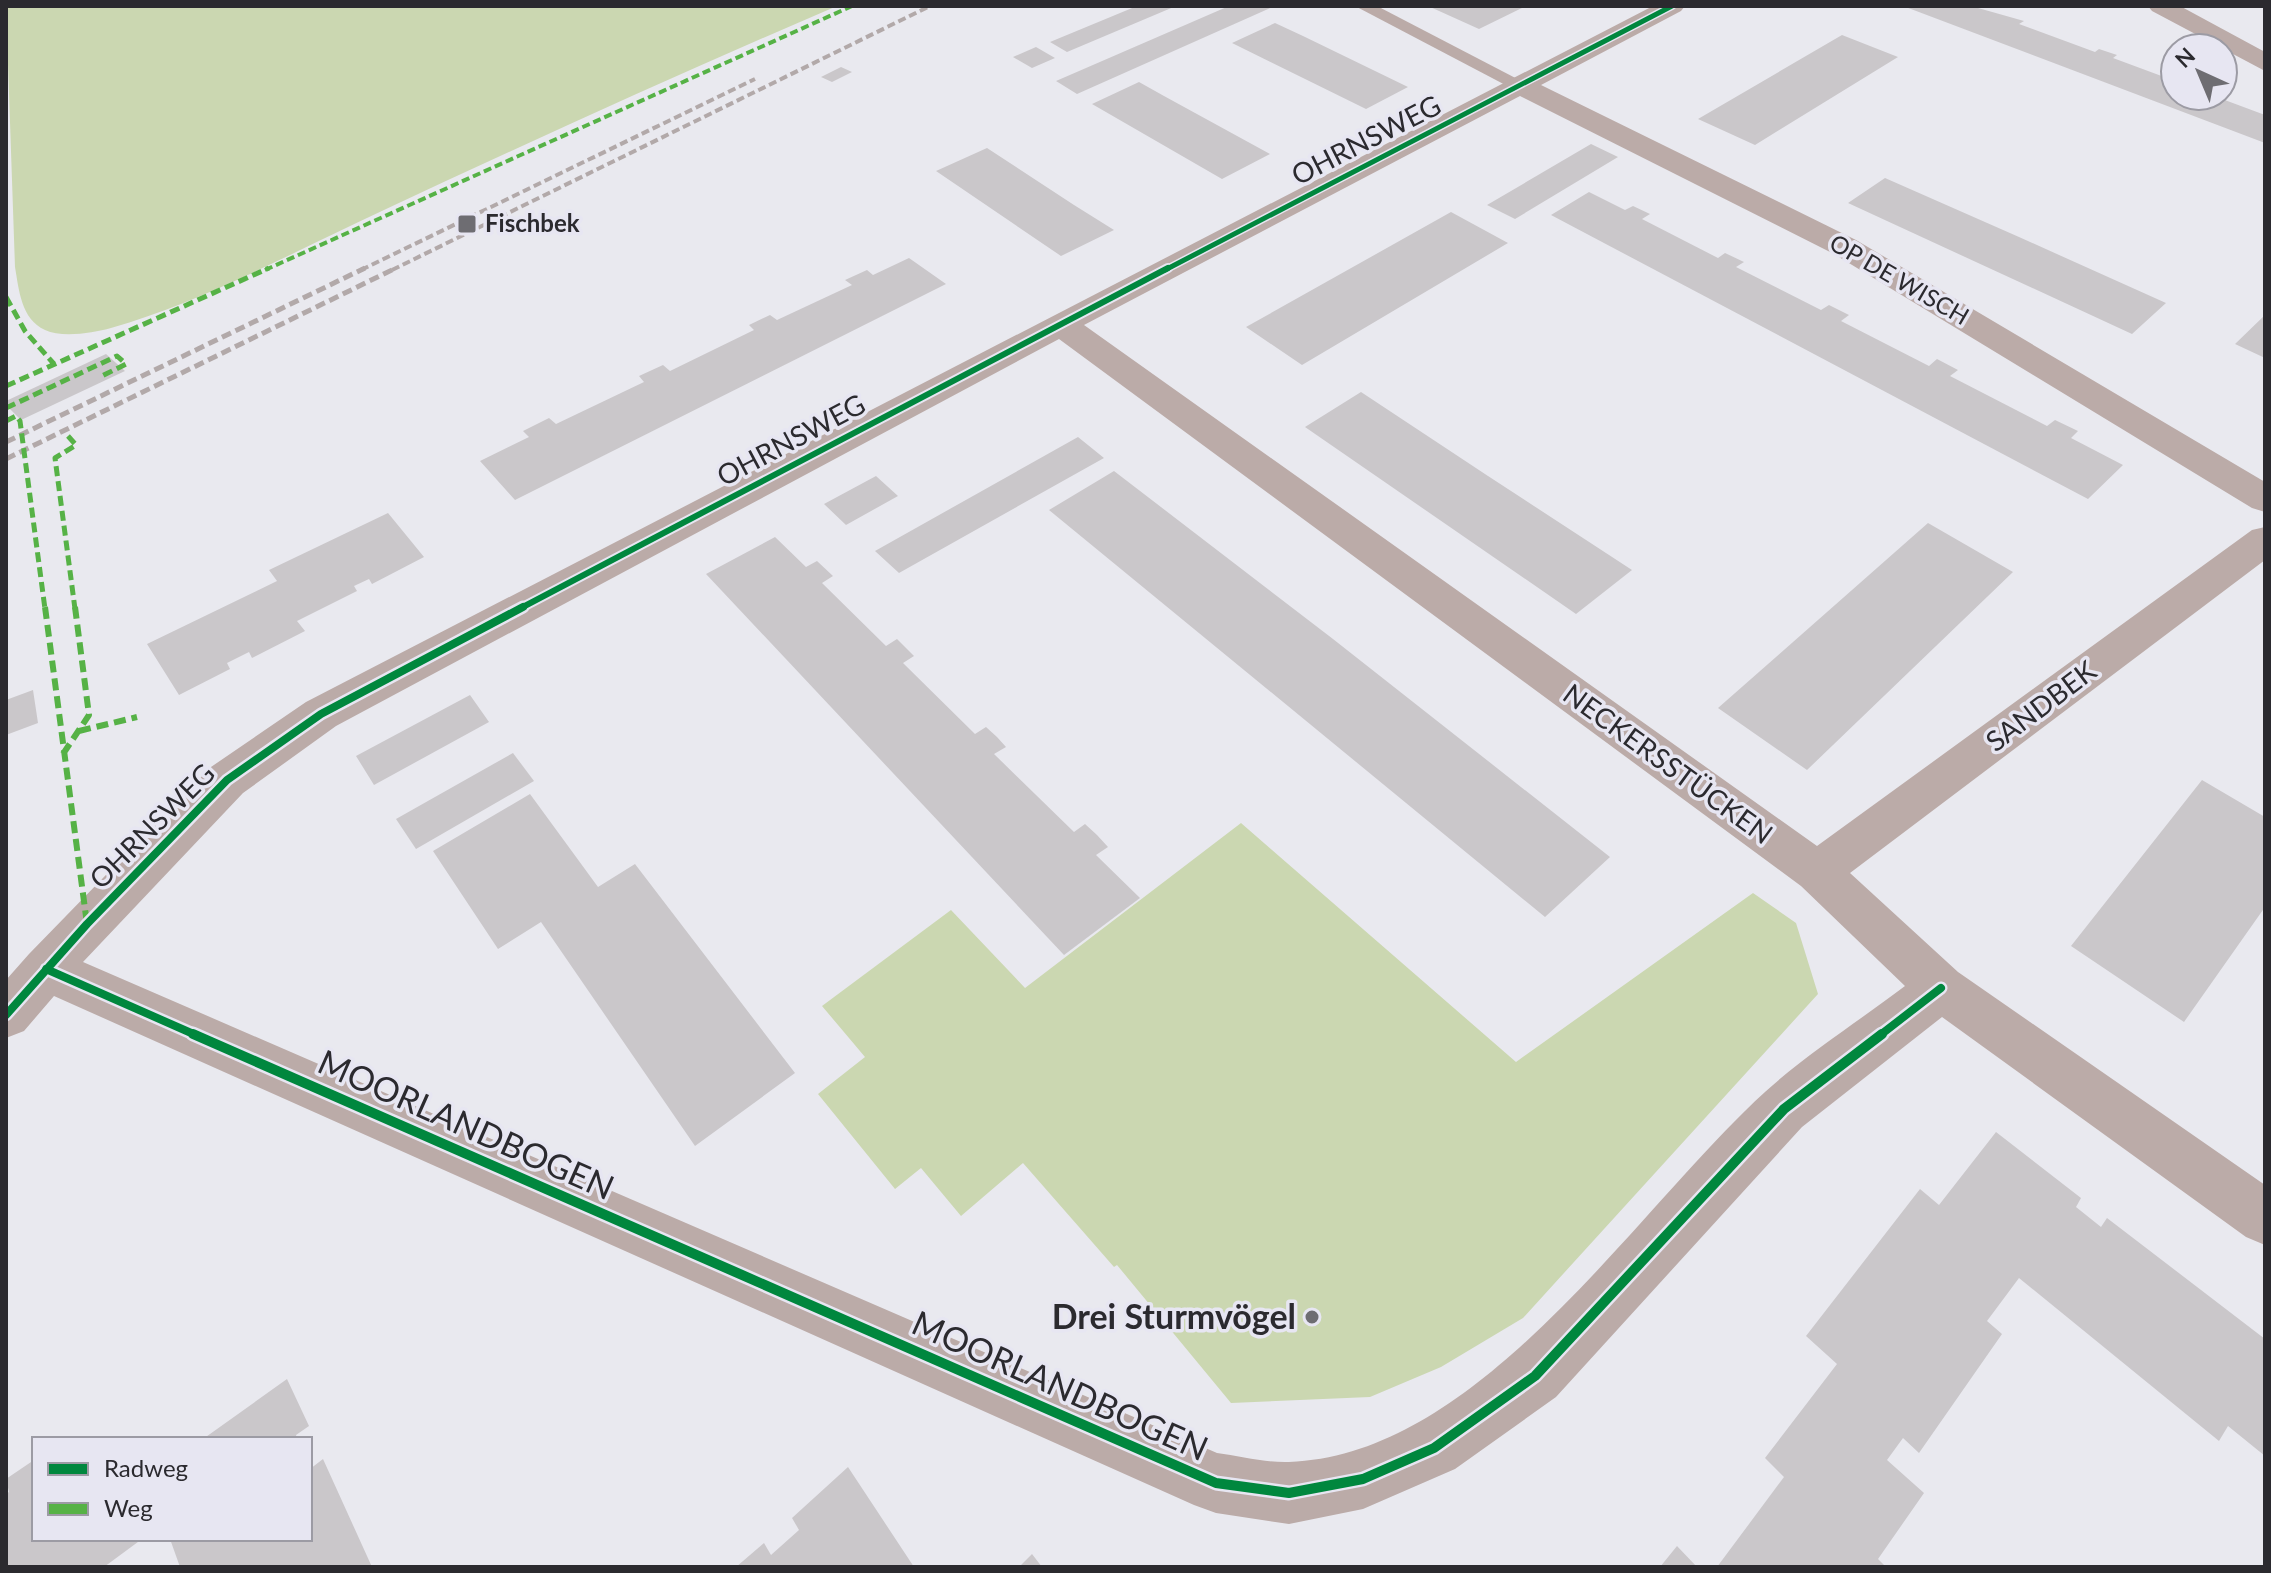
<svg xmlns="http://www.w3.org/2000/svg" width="2271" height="1573" font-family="Lato,sans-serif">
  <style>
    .green { fill: #cbd7b1 }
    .building { fill: #cac7ca }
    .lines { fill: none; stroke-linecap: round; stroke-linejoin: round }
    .lane { fill: #bbaba8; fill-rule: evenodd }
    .street { fill: #bbaba8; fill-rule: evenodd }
    .rail-far1 { stroke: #b2a9a9; stroke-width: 4; stroke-dasharray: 8 4; stroke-linecap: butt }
    .rail { stroke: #b2a9a9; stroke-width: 5; stroke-dasharray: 10 5; stroke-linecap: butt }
    .quiet-far2 { stroke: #56b246; stroke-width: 4; stroke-dasharray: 8 4; stroke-linecap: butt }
    .quiet-far1 { stroke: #56b246; stroke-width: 5; stroke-dasharray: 10 5; stroke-linecap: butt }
    .quiet { stroke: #56b246; stroke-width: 6; stroke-dasharray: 12 6; stroke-linecap: butt }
    .cycleway-far3-casing { stroke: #e7e6f2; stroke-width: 8 }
    .cycleway-far2-casing { stroke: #e7e6f2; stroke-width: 10 }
    .cycleway-far1-casing { stroke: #e7e6f2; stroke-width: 13 }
    .cycleway-casing { stroke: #e7e6f2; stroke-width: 15 }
    .cycleway-far3 { stroke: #00873e; stroke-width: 5 }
    .cycleway-far2 { stroke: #00873e; stroke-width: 6 }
    .cycleway-far1 { stroke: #00873e; stroke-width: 8 }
    .cycleway { stroke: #00873e; stroke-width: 10 }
    .poi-dot { fill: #6e6d72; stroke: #e7e6f2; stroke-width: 3 }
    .labels { text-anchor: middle; stroke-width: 7; stroke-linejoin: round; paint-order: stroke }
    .far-poi-label { font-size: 24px; font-weight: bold; fill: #2b2a2f; stroke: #e7e6f2; text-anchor: start }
    .far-street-label { font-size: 24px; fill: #2b2a2f; stroke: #e7e6f2 }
    .street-label { font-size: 28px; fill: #2b2a2f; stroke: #e7e6f2 }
    .near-street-label { font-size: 34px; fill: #2b2a2f; stroke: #e7e6f2 }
    .near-poi-label { font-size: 34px; font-weight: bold; fill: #2b2a2f; stroke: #e7e6f2; text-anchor: end }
  </style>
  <rect width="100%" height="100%" fill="#e9e9ef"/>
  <path class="green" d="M 6,6 L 837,6 C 685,71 534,140 384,210 C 295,251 205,301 111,328 C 93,333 62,338 45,330 C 21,319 19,290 15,267 Z
    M 1241,823 L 1516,1062 L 1753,893 L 1796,923 L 1818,994 L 1523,1318 L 1441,1367 L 1370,1397 L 1231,1403 L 1117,1265 L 1114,1267 L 1023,1163 L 961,1216 L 921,1168 L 895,1189 L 818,1094 L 865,1057 L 822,1006 L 951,910 L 1025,988 Z"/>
  <path class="building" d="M 1137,6 L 1176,6 L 1067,52 L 1050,42 Z
    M 1229,6 L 1275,6 L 1077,94 L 1056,81 Z
    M 1428,6 L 1526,6 L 1479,29 Z
    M 1903,6 L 1971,6 L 2024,21 L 2019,24 L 2095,52 L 2099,49 L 2117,55 L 2113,58 L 2175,81 L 2175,96 L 2214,96 L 2265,115 L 2265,143 Z
    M 1275,23 L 1303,36 L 1408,87 L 1366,109 L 1232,43 Z
    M 1842,35 L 1898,57 L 1755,145 L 1698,119 Z
    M 1036,47 L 1055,58 L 1032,68 L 1013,57 Z
    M 841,67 L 852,72 L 832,82 L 821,77 Z
    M 1139,82 L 1164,96 L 1270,154 L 1222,179 L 1092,104 Z
    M 1591,144 L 1618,157 L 1515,219 L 1487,205 Z
    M 987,148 L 1074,205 L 1114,230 L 1061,256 L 936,171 Z
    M 1885,178 L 2019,237 L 2166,303 L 2132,334 L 1848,203 Z
    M 1589,192 L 1625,210 L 1633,206 L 1650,214 L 1642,219 L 1718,258 L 1725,253 L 1744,262 L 1736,267 L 1821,310 L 1829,305 L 1849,315 L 1841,321 L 1929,366 L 1937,359 L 1958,370 L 1950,376 L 2047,426 L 2055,420 L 2078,431 L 2071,438 L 2123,465 L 2088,499 L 1551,215 Z
    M 1451,212 L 1508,243 L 1302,365 L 1246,327 Z
    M 909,258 L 946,284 L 515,500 L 480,461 L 529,437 L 523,431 L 549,418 L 556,424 L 644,382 L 639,376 L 663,365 L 670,371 L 754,330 L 749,325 L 770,315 L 777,320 L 852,285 L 845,280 L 867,270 L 873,275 Z
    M 2265,315 L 2265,358 L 2235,344 Z
    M 106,354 L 125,371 L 21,420 L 6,405 L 6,401 Z
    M 1361,392 L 1488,476 L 1632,570 L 1576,614 L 1305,427 Z
    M 1078,437 L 1104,458 L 899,573 L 875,551 Z
    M 1114,471 L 1333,639 L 1610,857 L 1545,917 L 1049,510 Z
    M 876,476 L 898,496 L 846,525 L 824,504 Z
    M 388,513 L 424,557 L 372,584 L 369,579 L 354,586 L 357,591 L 297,621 L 305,631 L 252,658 L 249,652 L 227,663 L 230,669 L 179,695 L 147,644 L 277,581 L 269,570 Z
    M 1928,523 L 2013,572 L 1807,770 L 1718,708 Z
    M 775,537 L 806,567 L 817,561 L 833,576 L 822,583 L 886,646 L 897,639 L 914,656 L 903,663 L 975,734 L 986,727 L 997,737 L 1006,747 L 994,754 L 1074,832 L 1085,824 L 1097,835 L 1108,847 L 1096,855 L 1140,898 L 1064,955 L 706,574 Z
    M 33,690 L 38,723 L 6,735 L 6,700 Z
    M 470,695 L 489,722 L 374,785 L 356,756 Z
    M 513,753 L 534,781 L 416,849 L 396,819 Z
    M 2202,780 L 2265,817 L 2265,907 L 2184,1022 L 2071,946 Z
    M 530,794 L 598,887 L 635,864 L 795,1073 L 695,1146 L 541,922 L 498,949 L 433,851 Z
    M 1996,1132 L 2081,1198 L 2076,1207 L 2101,1227 L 2107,1218 L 2265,1339 L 2265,1456 L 2228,1426 L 2219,1441 L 2019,1278 L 1987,1321 L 2002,1334 L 1919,1453 L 1903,1438 L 1887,1460 L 1924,1493 L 1878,1559 L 1886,1567 L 1717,1567 L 1784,1477 L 1765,1458 L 1837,1364 L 1806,1336 L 1920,1189 L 1939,1205 Z
    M 287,1379 L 309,1426 L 296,1435 L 297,1439 L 203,1439 Z
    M 323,1459 L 372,1567 L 180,1567 L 170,1539 L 310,1539 L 310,1469 Z
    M 34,1460 L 34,1539 L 142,1539 L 104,1567 L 6,1567 L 6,1494 L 9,1492 L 6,1479 Z
    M 848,1467 L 914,1567 L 736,1567 L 764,1543 L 771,1555 L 799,1530 L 792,1518 Z
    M 1677,1546 L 1697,1567 L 1660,1567 Z
    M 1032,1554 L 1042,1567 L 1019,1567 Z"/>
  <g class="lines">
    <path class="lane" d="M 1355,6 L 1377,6 L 1529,85 L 1527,89 L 1513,89 Z"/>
    <path class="street" d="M 1653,6 L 1685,6 L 1681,11 L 1541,85 L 1856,240 L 2265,482 L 2265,512 L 2252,508 L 1834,254 L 1520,96 L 1084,325 L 1817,846 L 2252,530 L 2265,527 L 2265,560 L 1850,873 L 1958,972 L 2265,1185 L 2265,1245 L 2246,1237 L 1942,1017 L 1802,1127 L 1556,1397 L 1455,1469 L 1363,1509 L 1289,1524 L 1216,1513 L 1194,1505 L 54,996 L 24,1031 L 6,1038 L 6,980 L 29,954 L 211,767 L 306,702 ZM 1059,339 L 1801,886 L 1905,986 C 1859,1021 1808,1053 1765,1092 C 1635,1210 1480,1456 1289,1462 C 1266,1463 1240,1456 1217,1453 L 83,962 L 243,793 L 336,726 Z
      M 2148,6 L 2180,6 L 2265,52 L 2265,71 L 2152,11 Z"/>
    <path class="rail-far1" d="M 361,270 L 755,79
      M 392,270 L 930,6"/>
    <path class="rail" d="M 6,442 L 365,268
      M 6,459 L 396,268"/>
    <path class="quiet-far2" d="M 265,270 L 852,6"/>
    <path class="quiet-far1" d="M 6,297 L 25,331 L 54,364
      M 6,386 L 269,268
      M 6,408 L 117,356 L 126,364 L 102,376
      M 6,421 L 16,416 L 20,421 L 45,609
      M 68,436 L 76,445 L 55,458 L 75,609"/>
    <path class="quiet" d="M 45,607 L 87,924
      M 79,731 L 137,717
      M 63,754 L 89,715 L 75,607"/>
    <defs>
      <path id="cycleway-far3" d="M 1165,270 L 1672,6"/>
      <path id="cycleway-far2" d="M 519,609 L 1168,268"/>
      <path id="cycleway-far1" d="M 46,969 L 198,1036
        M 6,1015 L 87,924 L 227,780 L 321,714 L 523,607
        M 1879,1036 L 1941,988"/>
      <path id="cycleway" d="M 193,1034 L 1216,1483 L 1289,1493 L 1363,1479 L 1434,1448 L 1535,1376 L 1784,1109 L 1882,1034"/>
    </defs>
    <use href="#cycleway-far3" class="cycleway-far3-casing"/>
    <use href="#cycleway-far2" class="cycleway-far2-casing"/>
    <use href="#cycleway-far1" class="cycleway-far1-casing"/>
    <use href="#cycleway" class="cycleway-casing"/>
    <use href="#cycleway-far3" class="cycleway-far3"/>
    <use href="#cycleway-far2" class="cycleway-far2"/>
    <use href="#cycleway-far1" class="cycleway-far1"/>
    <use href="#cycleway" class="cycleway"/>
  </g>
  <g class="poi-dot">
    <rect x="457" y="214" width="20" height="20" rx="4"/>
    <circle cx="1312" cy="1317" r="8"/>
  </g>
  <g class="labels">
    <g class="far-poi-label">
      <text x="485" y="232">Fischbek</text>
    </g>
    <g class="far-street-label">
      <text transform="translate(1899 280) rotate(30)" y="8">OP DE WISCH</text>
    </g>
    <g class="street-label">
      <text transform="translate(1366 140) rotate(-27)" y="10">OHRNSWEG</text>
      <text transform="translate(791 440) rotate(-28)" y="10">OHRNSWEG</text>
      <text transform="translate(2041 706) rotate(-37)" y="10">SANDBEK</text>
      <text transform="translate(1668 764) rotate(36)" y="10">NECKERSSTÜCKEN</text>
      <text transform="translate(152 826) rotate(-45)" y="10">OHRNSWEG</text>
    </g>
    <g class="near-street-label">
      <text transform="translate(466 1125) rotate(24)" y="12">MOORLANDBOGEN</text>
      <text transform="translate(1060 1386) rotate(24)" y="12">MOORLANDBOGEN</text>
    </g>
    <g class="near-poi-label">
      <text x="1296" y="1329">Drei Sturmvögel</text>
    </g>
  </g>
  <rect width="2271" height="1573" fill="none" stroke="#2b2a2f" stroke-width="16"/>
  <rect x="32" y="1437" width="280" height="104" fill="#e7e6f2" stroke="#9c9ba4" stroke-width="2"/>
  <rect x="48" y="1463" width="40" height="12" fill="#00873e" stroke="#9c9ba4" stroke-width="2"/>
  <text x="104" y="1477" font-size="24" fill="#2b2a2f">Radweg</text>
  <rect x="48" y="1503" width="40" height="12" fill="#56b246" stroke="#9c9ba4" stroke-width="2"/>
  <text x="104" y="1517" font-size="24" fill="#2b2a2f">Weg</text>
  <g transform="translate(2199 72) rotate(316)"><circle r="38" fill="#e7e6f2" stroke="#9c9ba4" stroke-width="2"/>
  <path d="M0-6L14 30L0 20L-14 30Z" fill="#6e6d72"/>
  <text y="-12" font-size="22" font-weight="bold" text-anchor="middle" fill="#2b2a2f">N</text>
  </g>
</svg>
